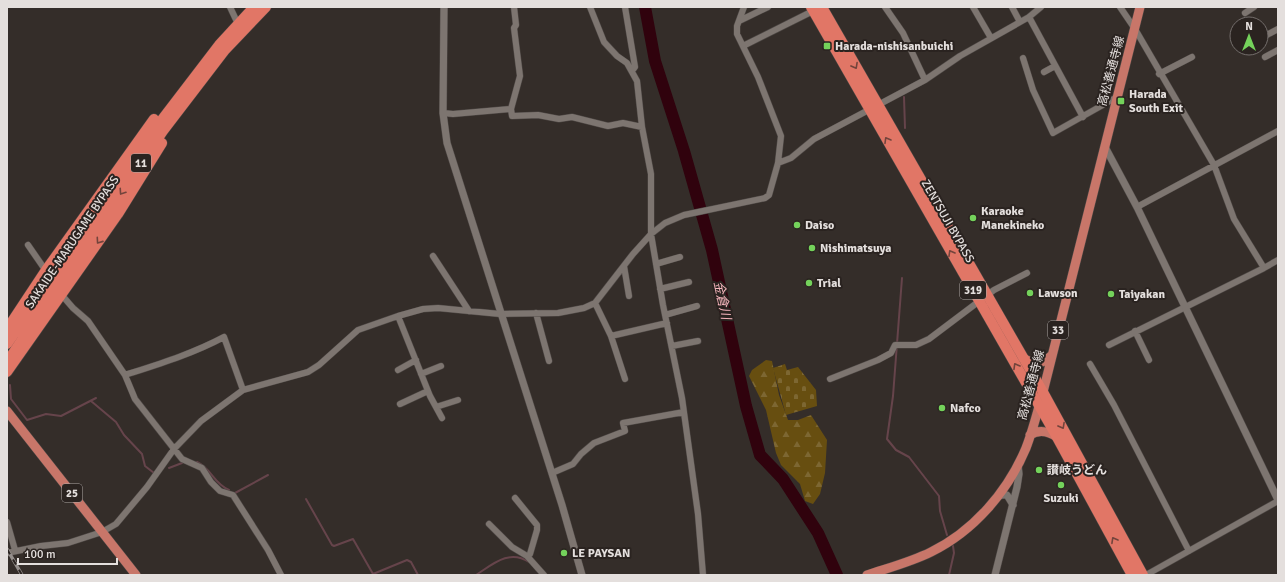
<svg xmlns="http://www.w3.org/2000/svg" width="1285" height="582" font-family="Signika,'Noto Sans JP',sans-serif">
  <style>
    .forest { fill: url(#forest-firs) }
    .cemetery { fill: url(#cemetery-stones) }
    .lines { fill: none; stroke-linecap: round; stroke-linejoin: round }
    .stream { stroke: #66444b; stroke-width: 2 }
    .river { stroke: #30020d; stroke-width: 12 }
    .minor-casing { stroke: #504a47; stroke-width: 7 }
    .tertiary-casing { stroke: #504a47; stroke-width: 8 }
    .primary-casing { stroke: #504a47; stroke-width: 10 }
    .trunk-casing { stroke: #504a47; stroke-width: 11 }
    .minor { stroke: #7d7570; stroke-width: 6 }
    .tertiary { stroke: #7d7570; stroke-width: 7 }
    .primary { stroke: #c87669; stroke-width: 9 }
    .trunk { stroke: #e17666; stroke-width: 10 }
    .rail-casing { stroke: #958f8c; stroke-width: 3.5 }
    .rail { stroke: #2a2320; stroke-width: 2; stroke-dasharray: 6; stroke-linecap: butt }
    .oneway { stroke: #73443c }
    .poi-dot { fill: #74d25b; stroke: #2a2320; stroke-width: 1.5 }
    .labels { text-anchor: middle; stroke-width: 4; stroke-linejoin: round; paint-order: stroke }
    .shield { fill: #2a2320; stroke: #aca7a4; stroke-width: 1 }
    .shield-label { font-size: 11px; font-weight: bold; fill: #e4dfdd }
    .poi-label { font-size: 12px; font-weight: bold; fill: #e4dfdd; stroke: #2a2320; text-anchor: start }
    .street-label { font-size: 12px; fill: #e4dfdd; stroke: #2a2320 }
    .water-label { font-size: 13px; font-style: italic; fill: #f4b4bb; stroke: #2a2320 }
  </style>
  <defs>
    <pattern id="forest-firs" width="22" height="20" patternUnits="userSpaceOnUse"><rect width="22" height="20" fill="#674e10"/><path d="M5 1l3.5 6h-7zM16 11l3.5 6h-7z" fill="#7d6732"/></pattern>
    <pattern id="cemetery-stones" width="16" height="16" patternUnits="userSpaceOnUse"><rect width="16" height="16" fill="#674e10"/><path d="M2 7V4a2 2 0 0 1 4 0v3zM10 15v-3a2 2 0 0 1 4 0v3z" fill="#7d6732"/></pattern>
  </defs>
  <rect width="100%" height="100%" fill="#342d29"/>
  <path class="forest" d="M 766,360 L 772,361 L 779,395 L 788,420 L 798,420 L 811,415 L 827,440 L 825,473 L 820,494 L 813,504 L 805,501 L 800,484 L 781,465 L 776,453 L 766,410 L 749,376 L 752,370 Z"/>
  <path class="cemetery" d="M 785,364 L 787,370 L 798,367 L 816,390 L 817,406 L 786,415 L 773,368 Z"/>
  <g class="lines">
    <path class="stream" d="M 904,97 L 905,128
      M 902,278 L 893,396 L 887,439 L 896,450 L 909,457 L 939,496 L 940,511 L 947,535
      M 10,385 L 11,399 L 27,420 L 46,414 L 61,416 L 96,398
      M 91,401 L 116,422 L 124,435 L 142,454 L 145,466 L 154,473
      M 197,462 C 212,469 213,483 229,490
      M 169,468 L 182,463
      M 235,493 L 268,475
      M 306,499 L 332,545 L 334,546 L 353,539 L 373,574 L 407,560 L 411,562 L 418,575
      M 476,575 C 493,564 509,549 529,562
      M 949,575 L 954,553 L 953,546"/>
    <path class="river" d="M 645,7 L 655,61 L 684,151 L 712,250 L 746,406 L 760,455 L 783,479 L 818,533 L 837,575"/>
    <defs>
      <path id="minor" d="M 230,7 L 238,24
        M 514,7 L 516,25 L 514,28 L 520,76 L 511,109 L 512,116 L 538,115 L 559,119 L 572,117 L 608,126 L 623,123 L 642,127
        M 590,7 L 604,42 L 617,56 L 627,63 L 637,81 L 642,127 L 651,174 L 651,234 L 663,305 L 682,398 L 698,514 L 703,575
        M 625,7 L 635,67 L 632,71
        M 885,7 L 903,33 L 925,80
        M 973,7 L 991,38
        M 1012,7 L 1020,22
        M 1120,7 L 1135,29 L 1214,165 L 1234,219 L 1264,268
        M 1245,13 L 1254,7
        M 1029,17 L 1083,117
        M 739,21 L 768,7
        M 1261,38 L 1278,29
        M 743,46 L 815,10
        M 1265,57 L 1278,50
        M 1023,58 L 1033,90 L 1053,133 L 1117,97
        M 1044,72 L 1055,66
        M 1159,74 L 1192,57
        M 443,113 L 453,114 L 511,109
        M 778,163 L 791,158 L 814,139 L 925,80 L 960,56 L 1029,17 L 1041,7
        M 1137,207 L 1278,131
        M 28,245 L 46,271
        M 433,256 L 469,311
        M 656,264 L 680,257
        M 624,266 L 629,296
        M 660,289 L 689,282
        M 60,293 L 73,308 L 88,321 L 125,375 L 135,399 L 182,459 L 202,468 L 211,482 L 220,491 L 233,495 L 268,550 L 281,575
        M 595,303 L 611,336 L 625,379
        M 536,313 L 549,361
        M 665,315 L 697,306
        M 398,316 L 430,396 L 442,418
        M 1135,331 L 1149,360
        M 611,336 L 667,323
        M 1109,345 L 1264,268 L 1278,260
        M 672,346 L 698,341
        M 1090,364 L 1114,405 L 1189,551
        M 398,370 L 416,360
        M 421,374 L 441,366
        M 125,375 C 159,364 192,354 224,337 L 243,390
        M 830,379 L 878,360 L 891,353 L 895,345 L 916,345 L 929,339 L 994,290 L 1027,273
        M 400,404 L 428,391
        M 436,407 L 458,400
        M 552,473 L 573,464 L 581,454 L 594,443 L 625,431 L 623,423 L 684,412
        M 515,498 L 537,525 L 537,530 L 530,554 L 527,556
        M 7,522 L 15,550
        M 489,524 L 512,547 L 527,556 L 544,575
        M 7,553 L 41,546 L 68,543 L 102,532 L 116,524 L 147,487 L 174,449 L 201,421 L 243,390 L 308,372 L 319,365 L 358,330 L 398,316 L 423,309 L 438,308 L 500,314 L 558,313 L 584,308 L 595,303 L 633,254 L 651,234 L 665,223 L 684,215 L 765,198 L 769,195 L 778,163 L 781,136 L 758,77 L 737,34 L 737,26 L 744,7
        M 1146,575 L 1278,501"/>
      <path id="tertiary" d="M 444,7 L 443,113 L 447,143 L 562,505 L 582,575
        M 1105,147 L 1137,207 L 1278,500
        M 997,497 L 1002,495 L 1007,495 L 1013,505
        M 995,575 L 1017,487 L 1019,474 L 1018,464"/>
      <path id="primary" d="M 1023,358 C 1035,365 1042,365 1052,355
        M 7,411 L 136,575
        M 1030,435 C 1039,429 1048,431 1057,437
        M 867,575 C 888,568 911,562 931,552 C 974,531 1008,491 1026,448 C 1033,430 1038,410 1043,392 L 1140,7"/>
      <path id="trunk" d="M 811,7 L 1053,430 L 1132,575
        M 822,7 L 1043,392 L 1143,575
        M 7,329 L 46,270 L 154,119
        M 7,344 L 157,126 L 219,45 L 254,7
        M 7,362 L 163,131 L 225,50 L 266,7
        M 7,372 L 118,214 L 162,143"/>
    </defs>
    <use href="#minor" class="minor-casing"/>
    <use href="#tertiary" class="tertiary-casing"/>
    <use href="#primary" class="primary-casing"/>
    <use href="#trunk" class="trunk-casing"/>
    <use href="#minor" class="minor"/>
    <use href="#tertiary" class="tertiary"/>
    <use href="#primary" class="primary"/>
    <use href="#trunk" class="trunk"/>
    <defs>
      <path id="rail" d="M 7,549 L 22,575"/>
    </defs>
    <use href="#rail" class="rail-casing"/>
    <use href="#rail" class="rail"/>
  </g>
  <defs><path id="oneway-chevron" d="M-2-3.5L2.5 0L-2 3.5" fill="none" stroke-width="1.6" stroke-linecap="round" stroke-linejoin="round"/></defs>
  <g class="oneway">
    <use href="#oneway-chevron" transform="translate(855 66) rotate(61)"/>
    <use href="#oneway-chevron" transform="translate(887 140) rotate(-120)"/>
    <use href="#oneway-chevron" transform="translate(122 192) rotate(124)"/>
    <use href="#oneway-chevron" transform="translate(99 241) rotate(125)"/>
    <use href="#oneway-chevron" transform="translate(951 253) rotate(-120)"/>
    <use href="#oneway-chevron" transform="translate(1016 366) rotate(-120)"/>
    <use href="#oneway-chevron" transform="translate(1062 426) rotate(61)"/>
    <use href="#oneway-chevron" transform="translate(1114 540) rotate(-119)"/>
  </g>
  <g class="poi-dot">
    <rect x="823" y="42" width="8" height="8" rx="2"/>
    <rect x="1117" y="97" width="8" height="8" rx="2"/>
    <circle cx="973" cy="218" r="4"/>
    <circle cx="797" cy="225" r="4"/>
    <circle cx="812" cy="248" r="4"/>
    <circle cx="809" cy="283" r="4"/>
    <circle cx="1030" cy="293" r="4"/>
    <circle cx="1111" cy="294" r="4"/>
    <circle cx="942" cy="408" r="4"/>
    <circle cx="1039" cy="470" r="4"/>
    <circle cx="1061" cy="485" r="4"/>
    <circle cx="564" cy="553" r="4"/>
  </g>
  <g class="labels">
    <g class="shield">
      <rect x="131" y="154" width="20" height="18" rx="3"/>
      <rect x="960" y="281" width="26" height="18" rx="3"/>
      <rect x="1048" y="321" width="20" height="18" rx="3"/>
      <rect x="62" y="484" width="20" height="18" rx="3"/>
    </g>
    <g class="shield-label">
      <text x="141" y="167">11</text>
      <text x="973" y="294">319</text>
      <text x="1058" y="334">33</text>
      <text x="72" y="497">25</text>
    </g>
    <g class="poi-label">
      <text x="835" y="50">Harada-nishisanbuichi</text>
      <text x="1129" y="98">Harada<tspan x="1129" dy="14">South Exit</tspan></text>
      <text x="981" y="215">Karaoke<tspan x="981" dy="14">Manekineko</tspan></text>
      <text x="805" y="229">Daiso</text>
      <text x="820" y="252">Nishimatsuya</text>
      <text x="817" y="287">Trial</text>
      <text x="1038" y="297">Lawson</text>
      <text x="1119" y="298">Taiyakan</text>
      <text x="950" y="412">Nafco</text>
      <text x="1047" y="474">讃岐うどん</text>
      <text x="1061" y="502" text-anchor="middle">Suzuki</text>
      <text x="572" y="557">LE PAYSAN</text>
    </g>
    <g class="street-label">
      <text transform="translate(1111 71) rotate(-75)" y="4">高松善通寺線</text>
      <text transform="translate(948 221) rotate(60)" y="4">ZENTSUJI BYPASS</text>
      <text transform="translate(72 242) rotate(-56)" y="4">SAKAIDE-MARUGAME BYPASS</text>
      <text transform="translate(1031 385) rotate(-75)" y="4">高松善通寺線</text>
    </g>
    <g class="water-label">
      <text transform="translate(723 300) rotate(78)" y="5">金倉川</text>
    </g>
  </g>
  <rect width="1285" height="582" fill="none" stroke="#e4dfdd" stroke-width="16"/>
  <g transform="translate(1249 36)"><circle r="19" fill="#2a2320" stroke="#746e6c"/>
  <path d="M0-3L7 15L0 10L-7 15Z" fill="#74d25b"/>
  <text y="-6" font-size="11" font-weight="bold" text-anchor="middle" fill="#e4dfdd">N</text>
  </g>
  <path d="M18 558v6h99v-6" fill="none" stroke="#e4dfdd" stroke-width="2"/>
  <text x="24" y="558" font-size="12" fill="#e4dfdd" stroke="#2a2320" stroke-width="3" paint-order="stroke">100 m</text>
</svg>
